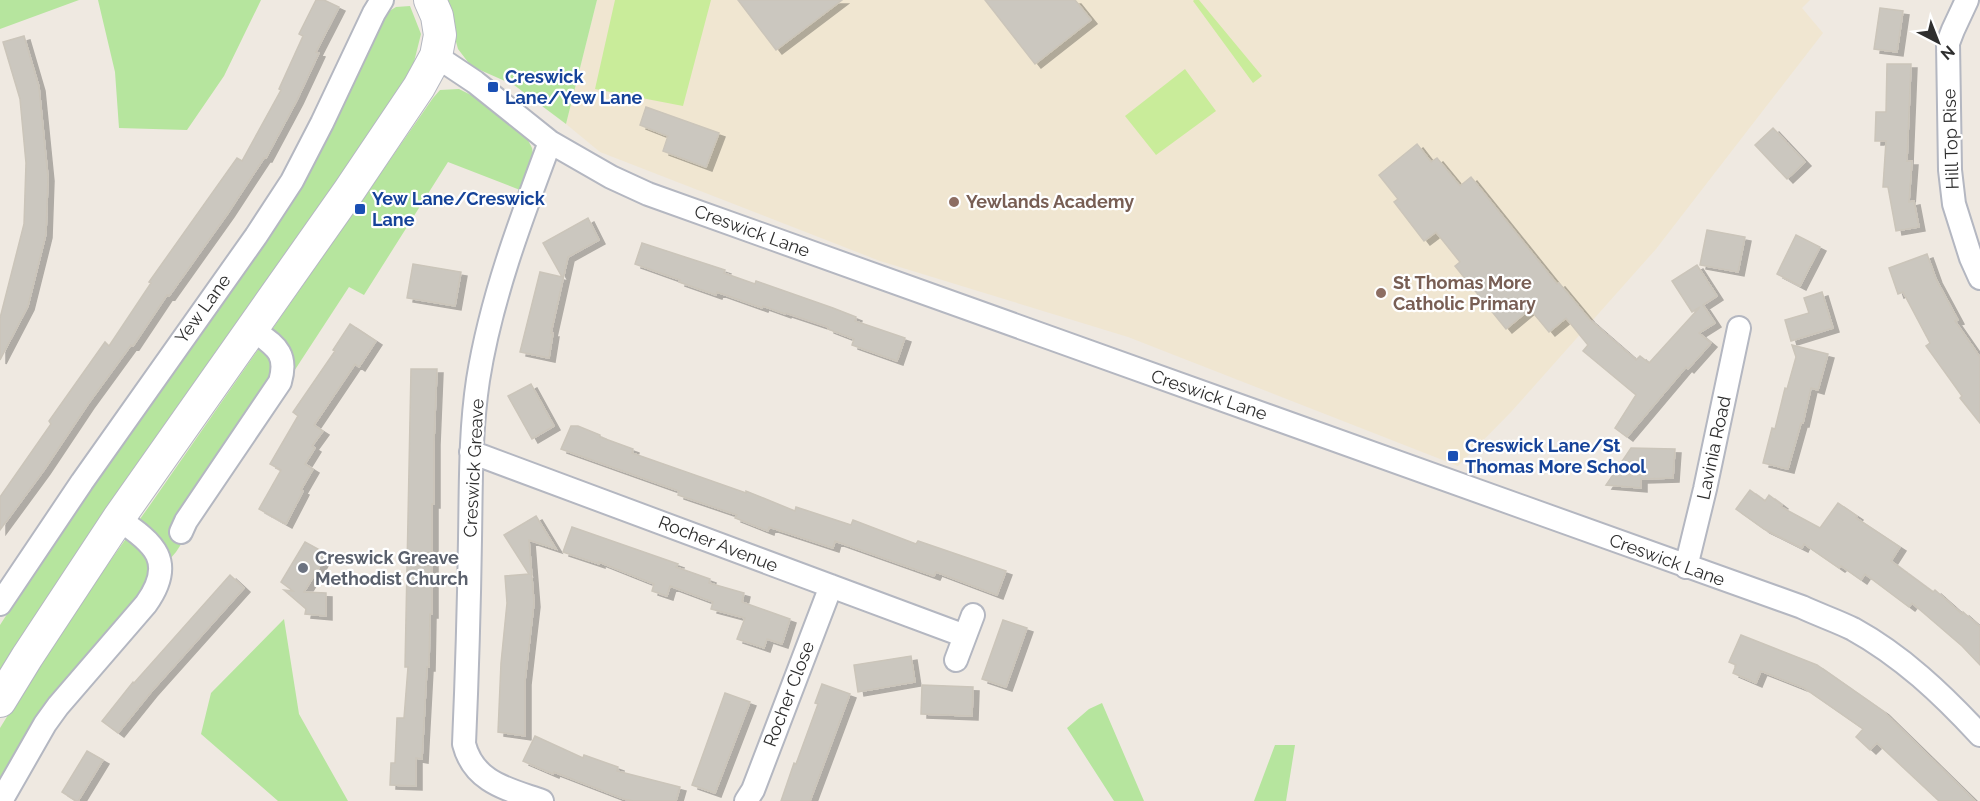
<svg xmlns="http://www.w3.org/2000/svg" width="1980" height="801" font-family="Raleway,sans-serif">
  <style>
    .education { fill: #f0e6d1 }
    .green { fill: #b6e59e }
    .pitch { fill: #c9ec9a }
    .building { fill: #cbc7bf; stroke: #cbc5ba; stroke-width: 1.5; filter: url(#shadow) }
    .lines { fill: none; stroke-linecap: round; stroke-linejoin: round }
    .street-casing { stroke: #b4b7c1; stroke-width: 26 }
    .secondary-casing { stroke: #b4b7c1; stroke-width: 34 }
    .street { stroke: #fff; stroke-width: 22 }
    .secondary { stroke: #fff; stroke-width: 32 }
    .transit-dot { fill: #1a4fb4; stroke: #fff; stroke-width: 2 }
    .education-dot { fill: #8d6e63; stroke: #fff; stroke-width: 2 }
    .worship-dot { fill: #6b7280; stroke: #fff; stroke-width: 2 }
    .labels { text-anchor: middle; stroke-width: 4.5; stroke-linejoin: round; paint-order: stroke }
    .transit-label { font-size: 18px; font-weight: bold; fill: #164399; stroke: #fff; text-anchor: start }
    .street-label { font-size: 18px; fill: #2e2e2e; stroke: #fff }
    .education-label { font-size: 18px; font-weight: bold; fill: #785e54; stroke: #fff; text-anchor: start }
    .worship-label { font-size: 18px; font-weight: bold; fill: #5b616d; stroke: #fff; text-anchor: start }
  </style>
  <defs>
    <filter id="shadow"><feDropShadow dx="6" dy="4" stdDeviation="0" flood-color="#0004"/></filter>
  </defs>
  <rect width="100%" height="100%" fill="#efe9e1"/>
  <path class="education" d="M 597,0 L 1810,0 L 1802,8 L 1823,33 L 1656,249 L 1511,412 L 1458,466 L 1128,337 L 880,261 L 600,152 L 566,124 Z"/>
  <path class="green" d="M 0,0 L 79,0 L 0,29 Z
    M 98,0 L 261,0 L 224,76 L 187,130 L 119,128 L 115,72 Z
    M 443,0 L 597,0 L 566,124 L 514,85 L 471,66 L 458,49 L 447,9 Z
    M 410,6 L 421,34 L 414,62 L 401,89 L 122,485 L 0,670 L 0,625 L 90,486 L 383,15 L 396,7 Z
    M 459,89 L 475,97 L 527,138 L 532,148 L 534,159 L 520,190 L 448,162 L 364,295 L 349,287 L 176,552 L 127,609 L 0,790 L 0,728 L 56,637 L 150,505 L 433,98 L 440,90 Z
    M 284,619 L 299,714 L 348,801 L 278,801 L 201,734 L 211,693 Z
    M 1102,703 L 1144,801 L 1114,801 L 1067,728 L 1089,709 Z
    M 1275,745 L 1295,745 L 1286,801 L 1254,801 Z"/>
  <path class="pitch" d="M 615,0 L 711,0 L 683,106 L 595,89 Z
    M 1194,0 L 1199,0 L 1262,76 L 1253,83 L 1193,1 Z
    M 1185,69 L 1216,111 L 1156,155 L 1125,116 Z"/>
  <path class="building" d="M 316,0 L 324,0 L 339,7 L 316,52 L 319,53 L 297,100 L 266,158 L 264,158 L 228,213 L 169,296 L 167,295 L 133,346 L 131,345 L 88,404 L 44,470 L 0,530 L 0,497 L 51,424 L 49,421 L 105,342 L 109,346 L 151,283 L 149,282 L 237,158 L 242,161 L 281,90 L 279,89 L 303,36 L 299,34 Z
    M 738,0 L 842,0 L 776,50 Z
    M 985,0 L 1075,0 L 1091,20 L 1035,64 Z
    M 1880,8 L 1903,11 L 1897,52 L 1874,49 Z
    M 24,36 L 39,87 L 48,177 L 46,234 L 28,306 L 0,360 L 0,318 L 24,224 L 26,163 L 20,99 L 3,42 Z
    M 1887,64 L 1911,64 L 1907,161 L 1912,161 L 1909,202 L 1914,201 L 1919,227 L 1896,231 L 1888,187 L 1883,187 L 1886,141 L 1875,141 L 1876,112 L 1886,112 Z
    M 646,107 L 719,133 L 706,167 L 663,151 L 668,136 L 640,125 Z
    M 1773,128 L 1805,162 L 1787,179 L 1755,145 Z
    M 1417,144 L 1431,162 L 1437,158 L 1460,186 L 1471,177 L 1557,284 L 1559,283 L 1589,319 L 1636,360 L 1640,356 L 1649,363 L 1700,307 L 1692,312 L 1672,281 L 1697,265 L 1717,296 L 1703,305 L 1715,323 L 1699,333 L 1711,343 L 1688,369 L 1686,367 L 1627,437 L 1615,428 L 1636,395 L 1583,351 L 1588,345 L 1566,318 L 1549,332 L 1530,309 L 1506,329 L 1455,266 L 1460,262 L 1436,232 L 1424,241 L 1394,202 L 1398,199 L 1379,175 Z
    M 588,218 L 599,240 L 568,257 L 551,333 L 553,333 L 549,358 L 520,352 L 540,272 L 562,277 L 543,243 Z
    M 1707,230 L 1745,237 L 1738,272 L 1700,265 Z
    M 1796,235 L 1820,247 L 1800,286 L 1777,274 Z
    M 642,243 L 725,270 L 724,273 L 755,284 L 756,281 L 833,308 L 856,317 L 855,321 L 905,338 L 897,361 L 852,345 L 854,339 L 828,329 L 828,327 L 786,313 L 785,314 L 763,306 L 762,308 L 717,292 L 716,295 L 679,282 L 680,280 L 635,264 Z
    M 1927,254 L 1936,279 L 1958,320 L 1955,321 L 1980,357 L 1980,423 L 1960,398 L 1962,396 L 1926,346 L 1930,343 L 1903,292 L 1898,294 L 1889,268 Z
    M 413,264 L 461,272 L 455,306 L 407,298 Z
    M 1822,292 L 1833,328 L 1791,341 L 1785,320 L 1809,313 L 1804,298 Z
    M 350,324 L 376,341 L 359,367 L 355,364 L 314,425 L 323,431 L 312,446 L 315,448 L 305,464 L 313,469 L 301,490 L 303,491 L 286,524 L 259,509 L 281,470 L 270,464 L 298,416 L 293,412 L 335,351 L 333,350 Z
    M 1792,345 L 1828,354 L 1818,390 L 1811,388 L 1803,423 L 1801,423 L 1788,469 L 1763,463 L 1772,428 L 1775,429 L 1785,388 L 1787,389 L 1796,357 Z
    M 411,369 L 437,369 L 434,441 L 434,504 L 432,504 L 432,614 L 430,614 L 429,667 L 427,667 L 422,759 L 416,758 L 416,786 L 390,785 L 391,763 L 395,763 L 397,718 L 404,718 L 408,667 L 405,667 Z
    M 531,384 L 554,426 L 532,439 L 508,396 Z
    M 571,426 L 578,426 L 600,435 L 600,437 L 633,449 L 632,453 L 746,493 L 746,491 L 795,511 L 796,507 L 851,525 L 853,520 L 916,544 L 918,541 L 1006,571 L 997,595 L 936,572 L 934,576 L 835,541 L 833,548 L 769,527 L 768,531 L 735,518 L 737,515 L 678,495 L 679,491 L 561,449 Z
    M 1631,448 L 1675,449 L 1673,478 L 1641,479 L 1641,488 L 1606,485 Z
    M 1750,490 L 1765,501 L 1769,495 L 1782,505 L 1781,507 L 1820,528 L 1838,503 L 1857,516 L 1856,518 L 1900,547 L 1891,561 L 1933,592 L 1935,590 L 1962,614 L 1963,612 L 1980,627 L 1980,665 L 1962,646 L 1912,603 L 1909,607 L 1865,574 L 1861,580 L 1841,566 L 1839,568 L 1804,544 L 1802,548 L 1764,529 L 1736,509 Z
    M 536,516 L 556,549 L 529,540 L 534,603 L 525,681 L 525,736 L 498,732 L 501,663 L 507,603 L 505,576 L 529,574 L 504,535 Z
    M 572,527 L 678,564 L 676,567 L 710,579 L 709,583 L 744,593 L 742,602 L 790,619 L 782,644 L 767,639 L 764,648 L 737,639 L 745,618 L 711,609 L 713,602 L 670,586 L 667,596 L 652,591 L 654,584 L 599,562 L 599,564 L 563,552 Z
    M 305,542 L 327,554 L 304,592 L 326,593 L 326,616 L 305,614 L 306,609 L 284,590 L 293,591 L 281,582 Z
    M 230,575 L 244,588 L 151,692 L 118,733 L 102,721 L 133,682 L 134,683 Z
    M 1003,620 L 1027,628 L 1006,687 L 982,679 Z
    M 1741,635 L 1817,665 L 1883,711 L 1975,801 L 1939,801 L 1877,743 L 1870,750 L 1856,737 L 1863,729 L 1804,688 L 1761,671 L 1756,683 L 1733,673 L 1736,665 L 1729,662 Z
    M 911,656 L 915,682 L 858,692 L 854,665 Z
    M 822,684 L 850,694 L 810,801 L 781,801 L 794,763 L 796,764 L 818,704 L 815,703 Z
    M 922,685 L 973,687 L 972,716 L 921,714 Z
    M 725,693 L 750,702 L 715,793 L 692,785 Z
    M 535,736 L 583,758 L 584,755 L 618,767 L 617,771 L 680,787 L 676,801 L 633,801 L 624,799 L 554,772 L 553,774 L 523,761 Z
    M 87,751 L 103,760 L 78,801 L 76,801 L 62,792 Z"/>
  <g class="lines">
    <defs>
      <path id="street" d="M 1967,0 L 1953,30 L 1948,43 L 1950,170 L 1954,204 L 1971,258 L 1980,278
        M 436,56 L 475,82 L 550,142 L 611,177 L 648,194 L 1802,607 C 1819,615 1837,621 1853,629 C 1902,656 1942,694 1980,735
        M 471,452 L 965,636
        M 181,532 L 186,521 L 280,382 C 289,351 273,345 251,328
        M 1686,567 L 1705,489 L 1739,328
        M 0,604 L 82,482 L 256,236 L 292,181 L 322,123 L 374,13 L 382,0
        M 956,660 L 973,615
        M 1,801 L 45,724 L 58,706 L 146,604 C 176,562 155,543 118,519
        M 542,801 C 508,789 474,783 464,744 C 467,675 469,607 470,539 C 471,486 470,433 478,380 C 491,298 521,219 550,142
        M 746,801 L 753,790 L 831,586"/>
      <path id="secondary" d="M 0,701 L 27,657 L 118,519 L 349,191 L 419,87 L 436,56 L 440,35 L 437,16 L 430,0"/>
    </defs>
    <use href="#street" class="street-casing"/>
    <use href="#secondary" class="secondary-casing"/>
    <use href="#street" class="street"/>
    <use href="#secondary" class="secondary"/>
  </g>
  <g class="transit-dot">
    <rect x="487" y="81" width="12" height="12" rx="3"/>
    <rect x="354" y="203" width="12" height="12" rx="3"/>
    <rect x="1447" y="450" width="12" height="12" rx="3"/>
  </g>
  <g class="education-dot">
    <circle cx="954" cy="202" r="6"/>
    <circle cx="1381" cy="293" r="6"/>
  </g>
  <circle class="worship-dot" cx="303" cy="568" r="6"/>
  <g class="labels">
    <g class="transit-label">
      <text x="505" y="83">Creswick<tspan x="505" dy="21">Lane/Yew Lane</tspan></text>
      <text x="372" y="205">Yew Lane/Creswick<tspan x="372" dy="21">Lane</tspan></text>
      <text x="1465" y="452">Creswick Lane/St<tspan x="1465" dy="21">Thomas More School</tspan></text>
    </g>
    <g class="street-label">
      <text transform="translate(1951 139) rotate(-92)" y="6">Hill Top Rise</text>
      <text transform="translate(752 231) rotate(20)" y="6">Creswick Lane</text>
      <text transform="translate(203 309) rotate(-54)" y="6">Yew Lane</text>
      <text transform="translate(1209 395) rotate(19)" y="6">Creswick Lane</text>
      <text transform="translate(1714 448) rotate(-78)" y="6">Lavinia Road</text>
      <text transform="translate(474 468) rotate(-87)" y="6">Creswick Greave</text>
      <text transform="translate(718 544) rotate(21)" y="6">Rocher Avenue</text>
      <text transform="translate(1667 560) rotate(20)" y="6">Creswick Lane</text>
      <text transform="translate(789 694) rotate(-69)" y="6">Rocher Close</text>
    </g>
    <g class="education-label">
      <text x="966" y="208">Yewlands Academy</text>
      <text x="1393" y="289">St Thomas More<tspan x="1393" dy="21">Catholic Primary</tspan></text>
    </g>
    <g class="worship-label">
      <text x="315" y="564">Creswick Greave<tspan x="315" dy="21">Methodist Church</tspan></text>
    </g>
  </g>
  <g transform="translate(1938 42) rotate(138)" stroke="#ffffff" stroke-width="4.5" paint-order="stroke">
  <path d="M0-4.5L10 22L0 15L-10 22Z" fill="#2e2e2e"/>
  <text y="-9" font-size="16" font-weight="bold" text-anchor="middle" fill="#2e2e2e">N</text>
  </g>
</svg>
